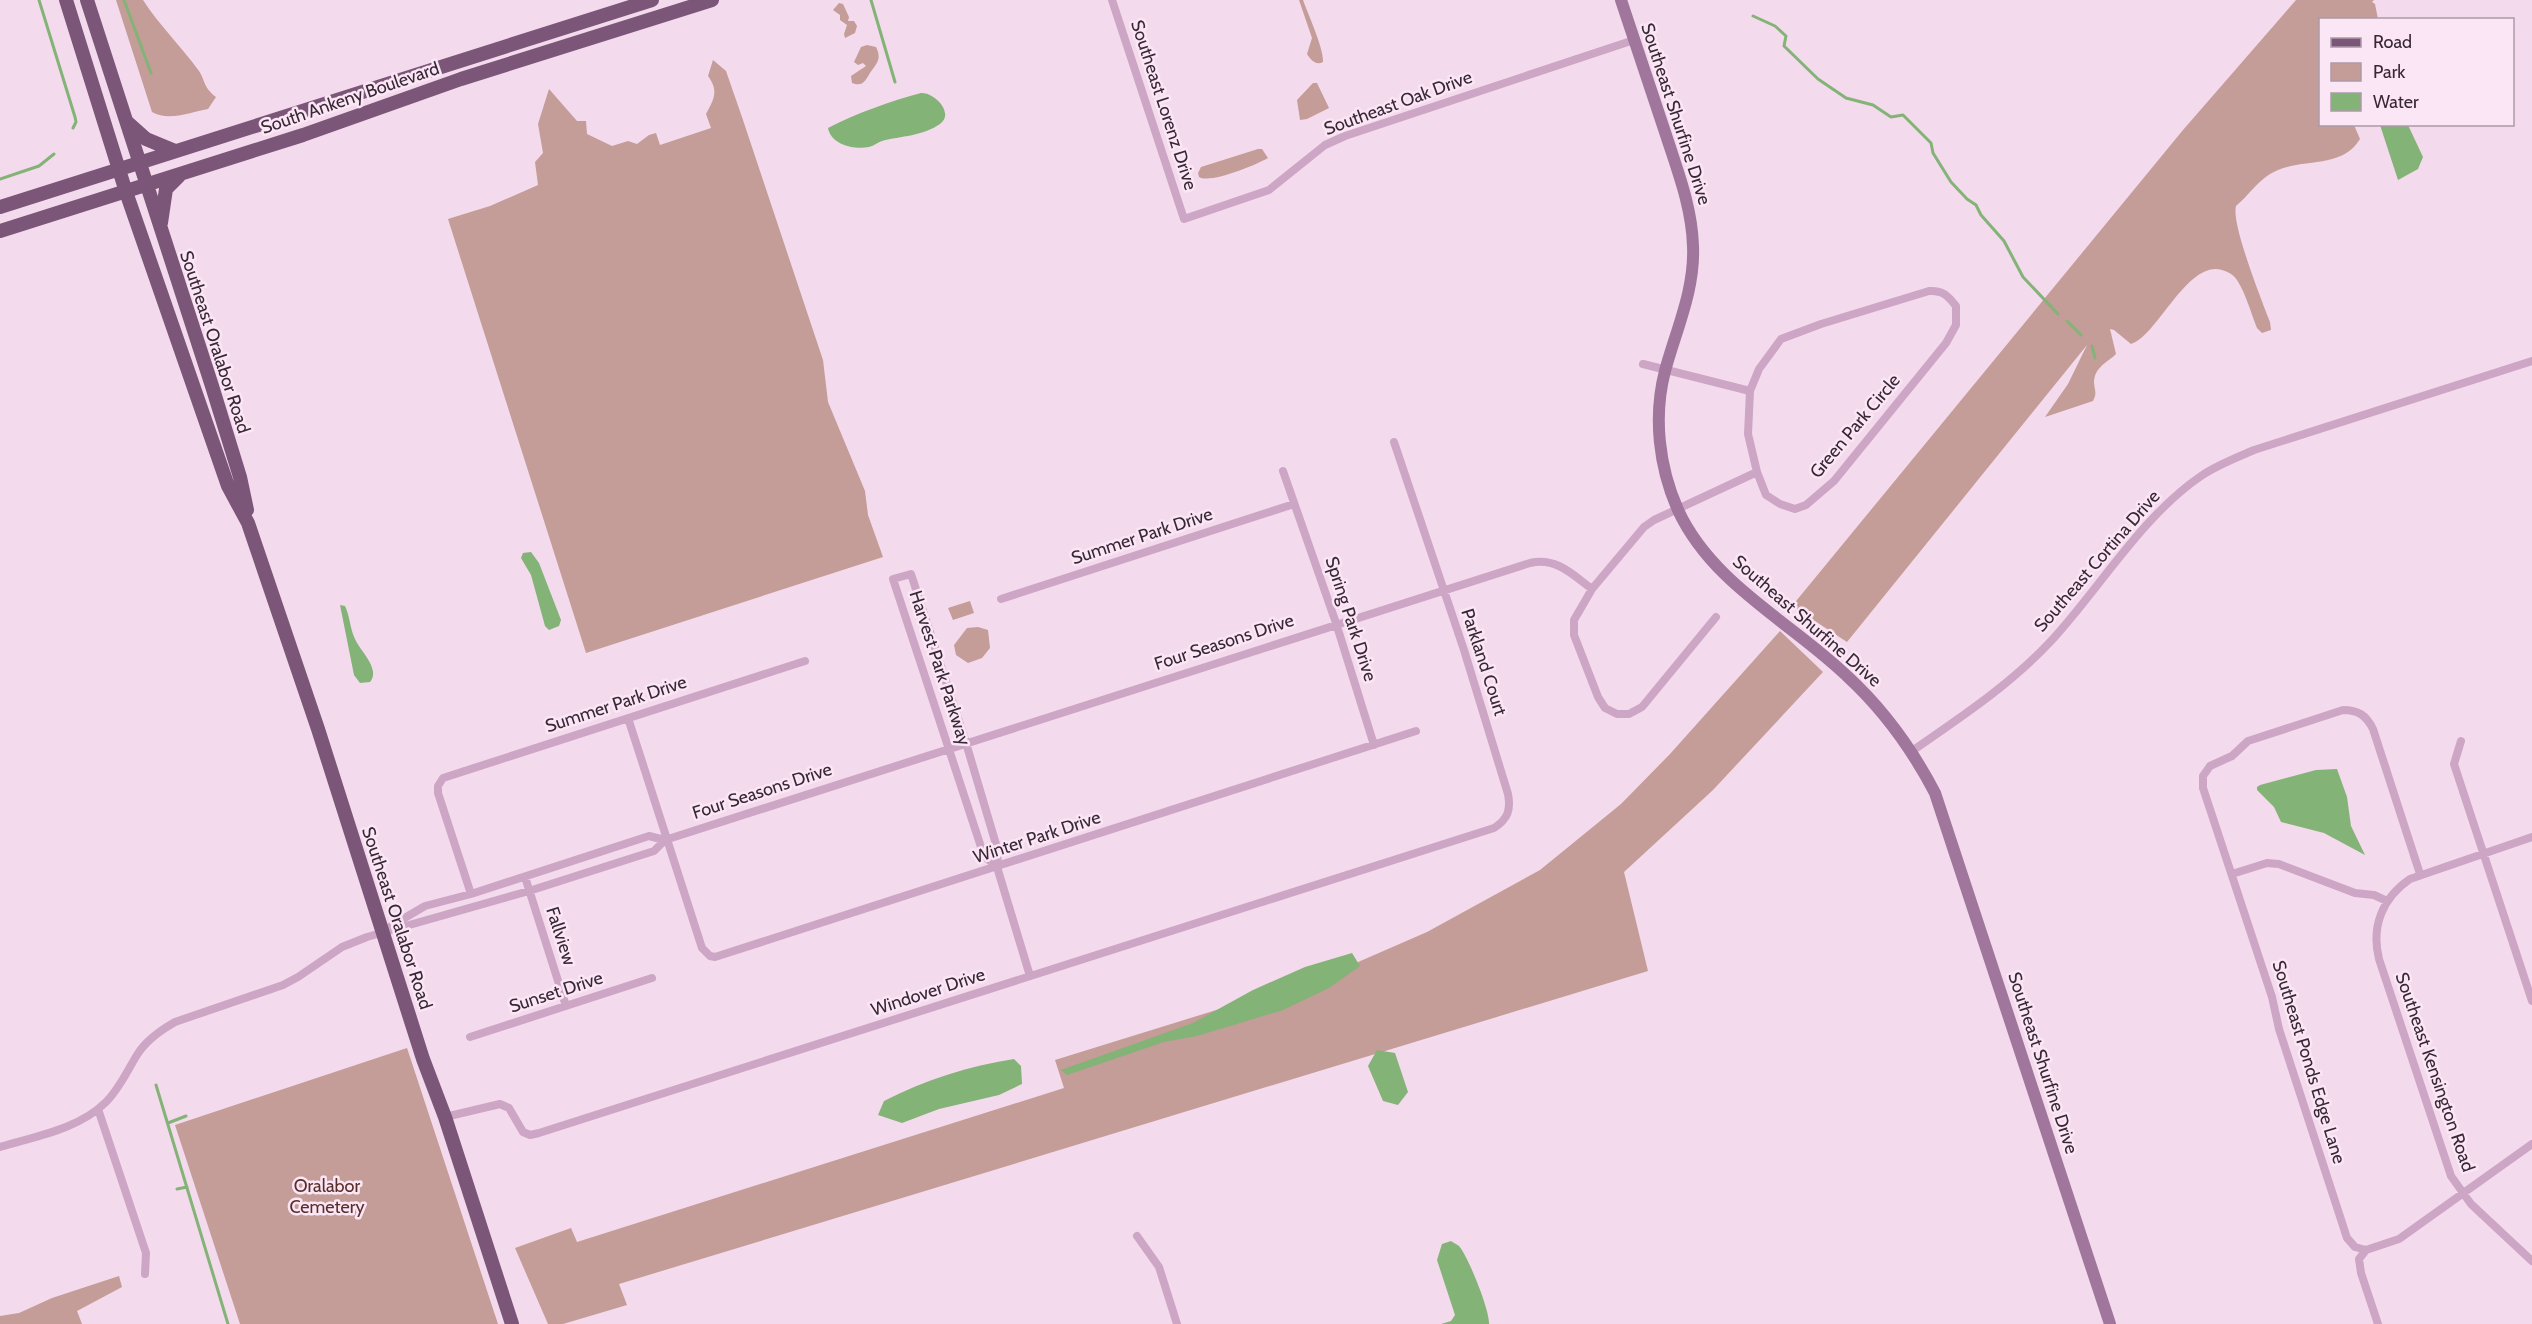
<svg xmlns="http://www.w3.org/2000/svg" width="2532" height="1324" font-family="Cabin,sans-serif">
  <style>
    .green { fill: #c49c98 }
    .water { fill: #83b376 }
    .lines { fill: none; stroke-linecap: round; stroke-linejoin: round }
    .stream { stroke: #83b376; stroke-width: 3 }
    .street { stroke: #cda5c5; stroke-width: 8 }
    .secondary { stroke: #a1769c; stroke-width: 12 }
    .primary { stroke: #7b5678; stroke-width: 14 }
    .labels { text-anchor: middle; stroke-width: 5; stroke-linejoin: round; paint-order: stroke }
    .street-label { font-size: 18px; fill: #382737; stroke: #fbe6f5 }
    .park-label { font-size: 18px; fill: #582e28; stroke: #fbe6f5 }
  </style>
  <rect width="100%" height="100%" fill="#f4daed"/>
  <path class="green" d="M 116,0 L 143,0 C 159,25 181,46 199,71 C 206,82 203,87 216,97 L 208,109 C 190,112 169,122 152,112 Z
    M 1299,0 L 1303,0 C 1308,14 1324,49 1323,62 C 1316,66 1311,60 1307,54 L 1312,38 Z
    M 2296,0 L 2374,0 L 2372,2 L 2375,4 L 2378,19 L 2320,20 L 2320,124 L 2354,125 L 2360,139 C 2341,171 2299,156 2270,174 C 2257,182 2248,196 2236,206 C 2231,224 2262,301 2270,322 L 2271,330 L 2262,333 L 2257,328 C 2251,313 2246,294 2237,280 C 2233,274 2228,272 2222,270 C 2187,260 2157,337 2131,344 L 2114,330 L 2110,329 L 2116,354 C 2108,362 2094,367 2094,383 C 2095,392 2097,393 2093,401 L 2045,417 L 2068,384 L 2087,345 L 1847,642 L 1792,606 L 2183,130 Z
    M 839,3 L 843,4 L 849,17 L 848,21 L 854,21 L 857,26 L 855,33 L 845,38 L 844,34 L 847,25 L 840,20 L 840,15 L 833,10 Z
    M 867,45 L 876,47 C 882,59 877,63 870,73 C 865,81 863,87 852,83 L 851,76 L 866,66 L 863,63 L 858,65 L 854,62 L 861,47 Z
    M 713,60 L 726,71 L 743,120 L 823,360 L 828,402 L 865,491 L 868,515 L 883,557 L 586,653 L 448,219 L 490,206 L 538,185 L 535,162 L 543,153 L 538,124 L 549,89 L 577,121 L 586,121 L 587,134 L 612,146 L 628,141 L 637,144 L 649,135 L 656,133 L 660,145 L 711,128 L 706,114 C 714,99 719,91 708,76 Z
    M 1313,83 L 1317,83 L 1329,108 L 1307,119 L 1300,120 L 1297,100 Z
    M 1258,149 L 1262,149 L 1268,158 C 1256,165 1210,184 1199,177 L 1198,173 L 1201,167 Z
    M 970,601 L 974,613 L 953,620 L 948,608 Z
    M 978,627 L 988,630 L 990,648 L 982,658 L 968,663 L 956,655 L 954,645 L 967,628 Z
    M 1780,631 L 1823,672 L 1713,790 L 1624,872 L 1648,971 L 619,1284 L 627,1305 L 563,1324 L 548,1324 L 515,1248 L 571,1228 L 577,1242 L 1064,1088 L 1055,1060 L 1326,976 L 1427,932 L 1540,870 L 1621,804 L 1670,754 Z
    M 407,1048 L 498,1324 L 240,1324 L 175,1125 Z
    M 119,1276 L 122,1287 L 77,1311 L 82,1324 L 0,1324 L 0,1316 L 19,1313 L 52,1298 Z"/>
  <path class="water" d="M 921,93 C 934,92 955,113 940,124 C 923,136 901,136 882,141 C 878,142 874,146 869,147 C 855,150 831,145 828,128 C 855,114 893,100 921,93 Z
    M 2380,125 L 2408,125 L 2423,157 L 2418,169 L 2398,180 Z
    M 531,552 L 539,563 L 561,620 L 559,626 L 549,630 L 545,626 L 531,575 L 521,558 L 523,553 Z
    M 340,605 L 345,606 C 350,616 350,629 355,639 C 360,651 381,669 370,682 L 360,683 L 354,675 Z
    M 2337,769 L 2347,797 L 2351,826 L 2365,855 L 2324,833 L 2281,822 L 2274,807 L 2257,790 L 2257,787 L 2260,785 L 2316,770 Z
    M 1352,953 L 1360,966 L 1329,988 L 1283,1010 L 1197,1036 L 1164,1042 L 1067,1075 L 1061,1070 L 1193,1023 L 1253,990 L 1305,967 Z
    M 1377,1050 L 1395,1053 L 1408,1092 L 1398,1105 L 1383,1101 L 1368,1066 Z
    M 1014,1059 L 1021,1066 L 1022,1084 L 999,1095 L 939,1109 L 902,1123 L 878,1115 L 884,1101 C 925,1080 969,1066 1014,1059 Z
    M 1451,1241 C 1452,1242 1458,1245 1459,1246 C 1468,1256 1490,1311 1489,1324 L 1441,1324 L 1451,1321 L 1455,1315 L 1437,1260 L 1442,1244 Z"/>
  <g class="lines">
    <path class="stream" d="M 39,0 L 75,117 L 76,122 L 73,128
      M 124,0 L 151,73
      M 871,0 L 895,82
      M 1753,16 L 1775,26 L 1786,36 L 1784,46 L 1818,79 L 1846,98 L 1873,105 L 1891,117 L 1903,115 L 1931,143 L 1933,153 L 1951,182 L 1967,199 L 1976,205 L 1981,215 L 2004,241 L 2023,277 L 2058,314
      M 0,179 L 39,166 L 54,154
      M 2067,321 L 2081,335
      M 2092,346 L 2095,358
      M 156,1085 L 228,1324
      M 168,1123 L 186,1116
      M 177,1189 L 187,1187"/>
    <path class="street" d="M 1112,0 L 1184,219 L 1269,190 L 1325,145 L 1345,136 L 1634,40
      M 1929,291 C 1943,290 1948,296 1956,306 L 1956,325 L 1946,343 L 1834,481 L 1806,505 L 1795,509 L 1780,504 L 1766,495 L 1757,472 L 1748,434 L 1750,391 L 1759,369 L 1781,339 L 1821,324 Z
      M 1643,364 L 1750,391
      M 1283,471 L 1336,623 L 1374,745
      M 1001,599 L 1294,504
      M 1716,617 L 1642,707 L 1629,714 L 1617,714 L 1605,708 L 1598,697 L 1574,635 L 1574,620 L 1592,589 L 1644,527 L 1654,520 L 1757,472
      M 628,718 L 702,948 L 710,956 L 715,957 L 1416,731
      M 2461,741 L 2454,764 L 2532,1001
      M 1912,751 C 1961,717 2010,685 2051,641 C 2100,588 2141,517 2201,476 C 2217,465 2236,458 2254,450 L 2532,361
      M 2532,837 L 2410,879 C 2382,898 2371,927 2379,959 L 2451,1176 L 2471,1204 L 2532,1261
      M 997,867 L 984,856 L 893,579 L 911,574 L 966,743 L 998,851 L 997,867 L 1030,976
      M 2232,874 L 2267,863 L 2279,864 L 2355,893 L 2374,895 L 2387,901
      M 2420,874 L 2373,729 C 2366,715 2358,710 2343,710 L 2248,741 L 2232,756 L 2210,766 L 2203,776 L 2203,788 L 2272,997 L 2279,1029 L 2347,1238 L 2355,1247 L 2366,1250 L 2399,1239 L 2532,1144
      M 525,877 L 566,1006
      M 471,894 L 438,793 L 438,786 L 443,778 L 805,661
      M 391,926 L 425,906 L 471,894 L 649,836 L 665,840
      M 470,1037 L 652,978
      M 98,1109 L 146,1253 L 145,1274
      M 445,1117 L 500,1104 L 509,1108 L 523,1132 L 530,1135 L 539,1133 L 1494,828 C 1508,819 1511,810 1508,794 L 1464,650 L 1394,442
      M 0,1147 C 36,1136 79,1129 106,1102 C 120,1088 127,1071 137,1055 C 146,1040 161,1030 175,1022 L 283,985 L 298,977 L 342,947 L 367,937 L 529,891 L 654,851 L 665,840 L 1530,563 C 1556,557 1572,574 1592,589
      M 1137,1236 L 1159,1267 L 1177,1324
      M 2366,1250 L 2359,1259 L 2361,1273 L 2378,1324"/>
    <path class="secondary" d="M 1621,0 C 1636,45 1651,90 1666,135 C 1678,172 1692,208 1693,246 C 1695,290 1676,330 1665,371 C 1653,417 1659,467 1678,510 C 1712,584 1791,622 1847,676 C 1884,710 1912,749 1935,793 L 2110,1324"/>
    <path class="primary" d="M 66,0 L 126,192 L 228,486 L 248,523 L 318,729 L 423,1059 L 445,1117 L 512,1324
      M 87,0 L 212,386 L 240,477 L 247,510
      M 127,122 L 146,139 L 175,151
      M 0,207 L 652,0
      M 161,223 L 166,189 L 179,176
      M 0,231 L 303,135 L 461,79 L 712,0"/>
  </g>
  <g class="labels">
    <g class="street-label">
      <text transform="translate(350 98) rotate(-19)" y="6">South Ankeny Boulevard</text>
      <text transform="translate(1398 103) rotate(-20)" y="6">Southeast Oak Drive</text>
      <text transform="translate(1164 105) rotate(72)" y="6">Southeast Lorenz Drive</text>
      <text transform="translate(1676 114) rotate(72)" y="6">Southeast Shurfine Drive</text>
      <text transform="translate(215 342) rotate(72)" y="6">Southeast Oralabor Road</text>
      <text transform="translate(1855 426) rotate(-50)" y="6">Green Park Circle</text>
      <text transform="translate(1142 536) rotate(-18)" y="6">Summer Park Drive</text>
      <text transform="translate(2097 561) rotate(-49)" y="6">Southeast Cortina Drive</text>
      <text transform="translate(1351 619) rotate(72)" y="6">Spring Park Drive</text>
      <text transform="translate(1807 621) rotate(41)" y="6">Southeast Shurfine Drive</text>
      <text transform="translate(1224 642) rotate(-18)" y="6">Four Seasons Drive</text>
      <text transform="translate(1484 662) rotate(72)" y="6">Parkland Court</text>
      <text transform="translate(940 668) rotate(72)" y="6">Harvest Park Parkway</text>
      <text transform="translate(616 704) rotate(-18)" y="6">Summer Park Drive</text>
      <text transform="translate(762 791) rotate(-18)" y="6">Four Seasons Drive</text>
      <text transform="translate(1037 837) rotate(-18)" y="6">Winter Park Drive</text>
      <text transform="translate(397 918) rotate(72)" y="6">Southeast Oralabor Road</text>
      <text transform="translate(561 936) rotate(72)" y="6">Fallview</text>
      <text transform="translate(556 992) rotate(-18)" y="6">Sunset Drive</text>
      <text transform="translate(928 992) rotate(-18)" y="6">Windover Drive</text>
      <text transform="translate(2309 1062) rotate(73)" y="6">Southeast Ponds Edge Lane</text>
      <text transform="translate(2043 1063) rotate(72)" y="6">Southeast Shurfine Drive</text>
      <text transform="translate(2435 1072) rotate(71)" y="6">Southeast Kensington Road</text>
    </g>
    <g class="park-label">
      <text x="327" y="1192">Oralabor<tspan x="327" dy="21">Cemetery</tspan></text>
    </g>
  </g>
  <rect x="2319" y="18" width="195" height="108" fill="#fbe6f5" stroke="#ad9aa9" stroke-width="1.5"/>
  <rect x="2331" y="38" width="30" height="9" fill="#7b5678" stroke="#ad9aa9" stroke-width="1.5"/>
  <text x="2373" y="48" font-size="18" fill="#382737">Road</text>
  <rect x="2331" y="63" width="30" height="18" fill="#c49c98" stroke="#ad9aa9" stroke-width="1.5"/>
  <text x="2373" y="78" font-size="18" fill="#382737">Park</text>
  <rect x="2331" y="93" width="30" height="18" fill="#83b376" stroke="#ad9aa9" stroke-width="1.5"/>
  <text x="2373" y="108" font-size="18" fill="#382737">Water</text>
</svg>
